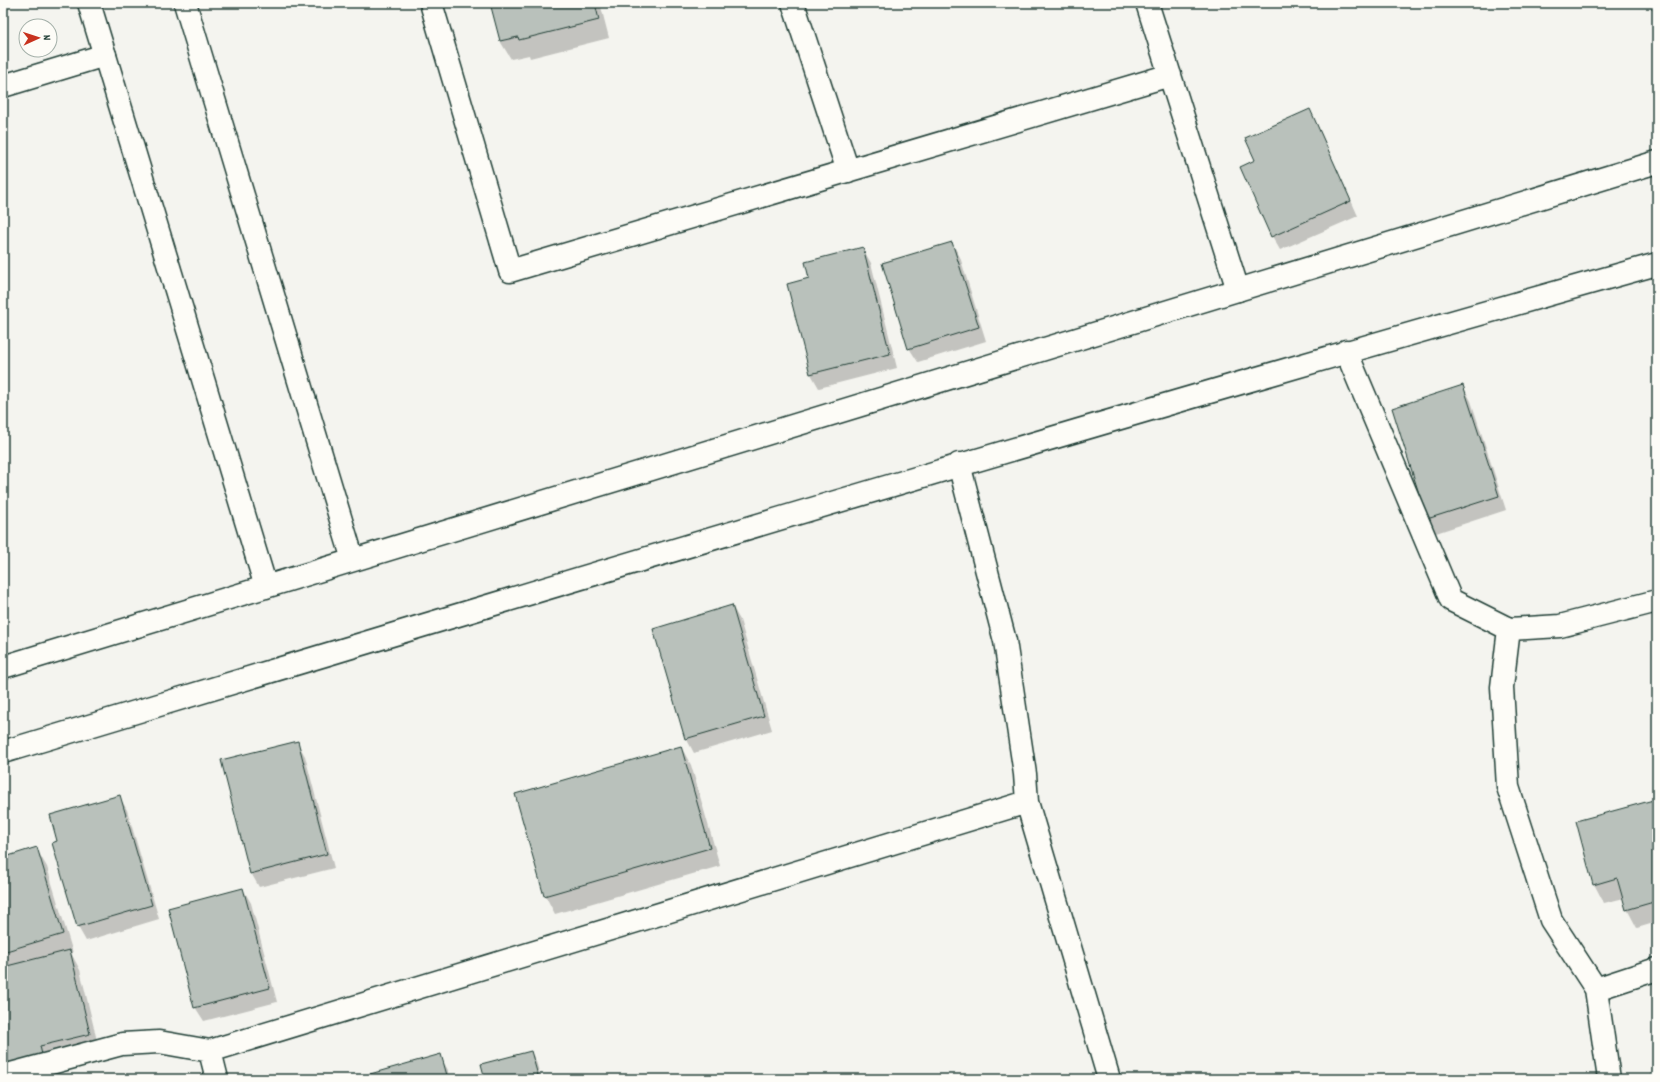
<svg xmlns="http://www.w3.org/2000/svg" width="1660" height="1082" font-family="Dekko,sans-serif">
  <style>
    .shadow { fill: #0003 }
    .building { fill: #b9c1bb; stroke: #1f3d34 }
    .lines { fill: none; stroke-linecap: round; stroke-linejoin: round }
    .minor-casing { stroke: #1f3d34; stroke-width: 25 }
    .tertiary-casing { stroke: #1f3d34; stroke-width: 25 }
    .minor { stroke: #fdfcf7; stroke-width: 22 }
    .tertiary { stroke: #fdfcf7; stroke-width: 22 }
  </style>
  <rect width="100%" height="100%" fill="#f4f4ef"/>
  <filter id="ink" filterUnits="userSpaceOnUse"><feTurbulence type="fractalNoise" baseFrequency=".025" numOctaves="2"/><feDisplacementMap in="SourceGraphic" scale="8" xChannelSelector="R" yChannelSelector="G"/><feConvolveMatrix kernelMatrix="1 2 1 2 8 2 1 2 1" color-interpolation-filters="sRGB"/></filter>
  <g filter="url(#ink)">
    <path class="shadow" d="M 491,3 L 600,3 L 609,38 L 530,58 L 529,55 L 511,59 L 500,41 Z
      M 1309,110 L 1317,124 L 1358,216 L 1280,250 L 1272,236 L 1256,161 Z
      M 952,243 L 960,257 L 986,341 L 918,362 L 909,348 Z
      M 863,249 L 871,263 L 897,368 L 819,388 L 811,374 L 810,279 Z
      M 1463,386 L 1471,401 L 1506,510 L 1436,533 L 1428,519 Z
      M 732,606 L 740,620 L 772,730 L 694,753 L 686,738 Z
      M 297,742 L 305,756 L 334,868 L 259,887 L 251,873 Z
      M 681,747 L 691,765 L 720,866 L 555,914 L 545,895 Z
      M 119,796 L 127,810 L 159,919 L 86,941 L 78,927 L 59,842 Z
      M 1657,800 L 1657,922 L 1637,928 L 1627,909 L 1624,898 L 1604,903 L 1594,884 Z
      M 3,842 L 9,856 L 36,848 L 47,867 L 73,953 L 71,953 L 80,970 L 100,1053 L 49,1065 L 53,1077 L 45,1079 L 3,1079 Z
      M 243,889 L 251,903 L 277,1002 L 204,1021 L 195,1007 Z
      M 531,1052 L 536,1061 L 541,1079 L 486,1079 Z
      M 440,1056 L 448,1070 L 451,1079 L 365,1079 Z"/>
    <path class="building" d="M 490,3 L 595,3 L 599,20 L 519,40 L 518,37 L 500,41 Z
      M 1310,109 L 1351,201 L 1271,237 L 1240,167 L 1255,160 L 1245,138 Z
      M 952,242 L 979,327 L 908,349 L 882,263 Z
      M 863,247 L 890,354 L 810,374 L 787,284 L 809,278 L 805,262 Z
      M 1463,385 L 1499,496 L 1427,519 L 1392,408 Z
      M 732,605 L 764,716 L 685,739 L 653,629 Z
      M 298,741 L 327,854 L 250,874 L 221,760 Z
      M 681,746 L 710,848 L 544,896 L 515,794 Z
      M 120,795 L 152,905 L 77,927 L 52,843 L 57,841 L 50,815 Z
      M 1657,799 L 1657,901 L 1626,910 L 1617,878 L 1593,885 L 1576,821 Z
      M 37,847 L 63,934 L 3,952 L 3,851 L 5,857 Z
      M 243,888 L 270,988 L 194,1008 L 168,908 Z
      M 70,950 L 90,1034 L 40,1046 L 43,1059 L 3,1070 L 3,967 Z
      M 531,1051 L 539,1079 L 485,1079 L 481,1064 Z
      M 441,1054 L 448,1079 L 364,1079 L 363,1076 Z"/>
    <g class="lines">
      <defs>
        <path id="minor" d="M 431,3 L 510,271 L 1170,75
          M 793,3 L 848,171
          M 1147,3 L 1238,290
          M 3,86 L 105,55
          M 1346,351 L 1451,600 L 1509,629 L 1560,626 L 1657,601
          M 959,464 L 1005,641 L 1025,774 L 1027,802
          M 1509,629 L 1502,687 L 1508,787 L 1551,920 L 1596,989 L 1609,1079
          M 1596,989 L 1657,969
          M 3,1076 L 122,1044 L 159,1042 L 210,1051
          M 217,1079 L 210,1051 L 1027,802 L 1109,1079"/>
        <path id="tertiary" d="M 89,3 L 266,587
          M 185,3 L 353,560
          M 3,667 L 1657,162
          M 3,752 C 554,586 1104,419 1657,264"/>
      </defs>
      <use href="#minor" class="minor-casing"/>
      <use href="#tertiary" class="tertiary-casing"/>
      <use href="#minor" class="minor"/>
      <use href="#tertiary" class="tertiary"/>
    </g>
  </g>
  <rect width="1660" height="1082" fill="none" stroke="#fdfcf7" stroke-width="16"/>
  <rect x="8" y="8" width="1644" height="1066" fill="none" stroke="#1f3d34" stroke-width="1.5" filter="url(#ink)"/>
  <g transform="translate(38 38) rotate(87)"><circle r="19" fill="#fdfcf7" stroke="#a4b0a9"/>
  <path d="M0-3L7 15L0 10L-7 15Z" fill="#c8321e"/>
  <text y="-6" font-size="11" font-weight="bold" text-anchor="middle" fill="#1f3d34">N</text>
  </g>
</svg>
